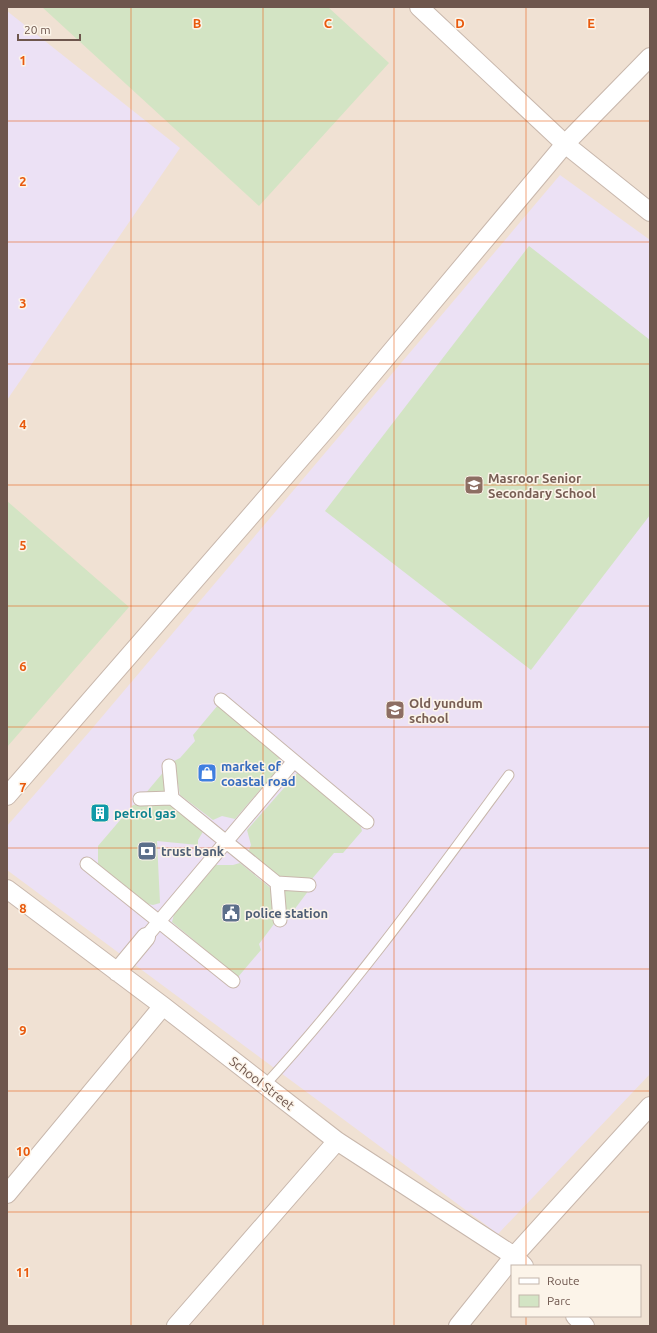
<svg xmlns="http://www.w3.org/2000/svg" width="657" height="1333" font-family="Ubuntu,sans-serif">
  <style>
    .residential { fill: #f0e1d3; fill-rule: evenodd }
    .education { fill: #ece1f5 }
    .green { fill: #d3e4c4 }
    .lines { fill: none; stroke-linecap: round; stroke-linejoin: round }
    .service-casing { stroke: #c8b7ac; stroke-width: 11 }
    .pedestrian-casing { stroke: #c8b7ac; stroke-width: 15 }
    .minor-casing { stroke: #c8b7ac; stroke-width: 20 }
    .service { stroke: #fff; stroke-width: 9 }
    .pedestrian { stroke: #fff; stroke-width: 13 }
    .minor { stroke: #fff; stroke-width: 18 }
    .grid { fill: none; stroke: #e8590c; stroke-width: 1; stroke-opacity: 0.55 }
    .labels { text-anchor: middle; stroke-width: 3; stroke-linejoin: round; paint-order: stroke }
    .education-label { font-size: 13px; font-weight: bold; fill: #785e54; stroke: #fcf4e9; text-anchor: start }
    .shop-label { font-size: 13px; font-weight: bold; fill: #366cbe; stroke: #fcf4e9; text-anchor: start }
    .culture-label { font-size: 13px; font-weight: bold; fill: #0d838f; stroke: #fcf4e9; text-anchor: start }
    .service-label { font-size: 13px; font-weight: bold; fill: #4e5e75; stroke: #fcf4e9; text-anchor: start }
    .street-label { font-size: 13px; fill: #6e564d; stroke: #fcf4e9 }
    .grid-label { font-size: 13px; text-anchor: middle; font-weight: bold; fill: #e8590c; stroke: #fcf4e9; stroke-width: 3; stroke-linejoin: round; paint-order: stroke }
  </style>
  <rect width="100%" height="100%" fill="#f9efe4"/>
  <path class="residential" d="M 7,7 L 650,7 L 650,1326 L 7,1326 ZM 512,1266 L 640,1266 L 640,1316 L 512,1316 Z"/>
  <path class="education" d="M 7,11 L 180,148 L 7,400 Z
    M 560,175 L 650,240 L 650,1074 L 498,1234 L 7,870 L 7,826 L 90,731 Z"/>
  <path class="green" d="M 42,7 L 328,7 L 389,63 L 259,206 Z
    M 529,246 L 650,340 L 650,515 L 531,670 L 325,511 Z
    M 7,501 L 129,607 L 7,747 Z
    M 218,705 L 277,754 L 280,760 L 278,769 L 235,819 L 222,816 L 213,820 L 180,795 L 174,761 L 180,758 L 195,741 L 193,735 Z
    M 166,769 L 169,793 L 145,794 Z
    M 298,772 L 360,824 L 362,831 L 343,853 L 334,853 L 311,880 L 280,880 L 248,852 L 251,845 L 247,830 Z
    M 170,804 L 204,830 L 198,840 L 198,845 L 157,841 L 160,903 L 153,905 L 148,904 L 98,864 L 98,846 L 133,805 Z
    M 240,863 L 273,890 L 274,924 L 259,944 L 261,950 L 238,977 L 172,922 L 174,914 L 216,865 L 233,865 Z
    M 283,888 L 309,890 L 288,918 L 282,919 Z"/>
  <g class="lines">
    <defs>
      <path id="service" d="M 265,1085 C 354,988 431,881 509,775"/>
      <path id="pedestrian" d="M 221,700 L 367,822
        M 169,766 L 172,798 L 277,883 L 309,885
        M 140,799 L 172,798
        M 87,864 L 233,981
        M 277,883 L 280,920
        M 146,937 L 294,761"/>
      <path id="minor" d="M 419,7 L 565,144 L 650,212
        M 7,796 L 328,427 L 565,144 L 650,57
        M 7,889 L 163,1006 L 337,1141 L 514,1256 L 524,1266
        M 117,972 L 146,937
        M 7,1194 L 163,1006
        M 575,1316 L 585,1326
        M 176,1326 L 337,1141
        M 458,1326 L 514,1256 L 650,1106"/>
    </defs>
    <use href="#service" class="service-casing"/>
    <use href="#pedestrian" class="pedestrian-casing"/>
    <use href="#minor" class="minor-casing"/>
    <use href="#service" class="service"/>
    <use href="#pedestrian" class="pedestrian"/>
    <use href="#minor" class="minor"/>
  </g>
  <path class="grid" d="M 131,7 L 131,1326M 263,7 L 263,1326M 394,7 L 394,1326M 526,7 L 526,1266M 7,121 L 650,121M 7,242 L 650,242M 7,364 L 650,364M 7,485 L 650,485M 7,606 L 650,606M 7,727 L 650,727M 7,848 L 650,848M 7,969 L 650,969M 7,1091 L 650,1091M 7,1212 L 650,1212M 526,1316 L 526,1326"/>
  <defs>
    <symbol id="school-square" viewBox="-11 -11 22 22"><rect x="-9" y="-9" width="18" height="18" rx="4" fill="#8d6e63" stroke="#fcf4e9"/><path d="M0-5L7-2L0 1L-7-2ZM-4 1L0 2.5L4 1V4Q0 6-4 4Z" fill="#fff"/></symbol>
    <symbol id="shop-square" viewBox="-11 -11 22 22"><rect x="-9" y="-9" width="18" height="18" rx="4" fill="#3f7fe0" stroke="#fcf4e9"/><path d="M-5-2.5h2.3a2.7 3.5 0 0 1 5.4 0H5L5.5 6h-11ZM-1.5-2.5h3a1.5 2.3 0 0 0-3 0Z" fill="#fff"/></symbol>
    <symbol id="building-square" viewBox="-11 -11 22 22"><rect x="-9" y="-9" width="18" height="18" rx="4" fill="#0f9aa8" stroke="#fcf4e9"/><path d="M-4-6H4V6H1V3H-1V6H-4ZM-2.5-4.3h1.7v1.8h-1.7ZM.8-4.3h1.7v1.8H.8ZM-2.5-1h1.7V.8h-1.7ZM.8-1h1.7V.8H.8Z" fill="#fff"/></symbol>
    <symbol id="bank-square" viewBox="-11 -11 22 22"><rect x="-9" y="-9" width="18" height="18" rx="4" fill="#5c6f8a" stroke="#fcf4e9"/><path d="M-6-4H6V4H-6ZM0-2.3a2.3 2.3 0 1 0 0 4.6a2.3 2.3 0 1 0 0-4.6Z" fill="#fff"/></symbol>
    <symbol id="civic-square" viewBox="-11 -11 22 22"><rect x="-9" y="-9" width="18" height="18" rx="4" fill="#5c6f8a" stroke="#fcf4e9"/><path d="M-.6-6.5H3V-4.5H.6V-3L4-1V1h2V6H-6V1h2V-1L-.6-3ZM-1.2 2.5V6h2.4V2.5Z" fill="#fff"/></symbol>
  </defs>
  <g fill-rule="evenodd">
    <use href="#school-square" x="463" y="474" width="22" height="22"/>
    <use href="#school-square" x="384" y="699" width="22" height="22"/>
    <use href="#shop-square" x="196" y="762" width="22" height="22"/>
    <use href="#building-square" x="89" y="802" width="22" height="22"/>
    <use href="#bank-square" x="136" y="840" width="22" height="22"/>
    <use href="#civic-square" x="220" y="902" width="22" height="22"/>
  </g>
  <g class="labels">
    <g class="education-label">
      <text x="488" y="483">Masroor Senior<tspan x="488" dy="15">Secondary School</tspan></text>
      <text x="409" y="708">Old yundum<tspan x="409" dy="15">school</tspan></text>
    </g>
    <g class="shop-label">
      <text x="221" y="771">market of<tspan x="221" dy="15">coastal road</tspan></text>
    </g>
    <g class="culture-label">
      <text x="114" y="818">petrol gas</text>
    </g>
    <g class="service-label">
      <text x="161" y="856">trust bank</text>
      <text x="245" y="918">police station</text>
    </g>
    <g class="street-label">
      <text transform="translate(262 1083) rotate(38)" y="5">School Street</text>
    </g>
  </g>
  <g class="grid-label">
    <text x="197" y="28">B</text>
    <text x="328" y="28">C</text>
    <text x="460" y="28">D</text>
    <text x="591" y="28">E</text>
    <text x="23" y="65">1</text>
    <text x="23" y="186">2</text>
    <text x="23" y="308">3</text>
    <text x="23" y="429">4</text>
    <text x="23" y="550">5</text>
    <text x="23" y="671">6</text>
    <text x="23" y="792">7</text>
    <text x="23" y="913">8</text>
    <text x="23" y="1035">9</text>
    <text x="23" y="1156">10</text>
    <text x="23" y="1277">11</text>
  </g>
  <rect width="657" height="1333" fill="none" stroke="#6e564d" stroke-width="16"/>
  <rect x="511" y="1265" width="130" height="52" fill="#fcf4e9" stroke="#c3b5ab"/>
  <rect x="519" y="1278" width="20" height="6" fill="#ffffff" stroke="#c3b5ab"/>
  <text x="547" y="1285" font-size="12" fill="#6e564d">Route</text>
  <rect x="519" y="1295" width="20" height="12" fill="#d3e4c4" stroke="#c3b5ab"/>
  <text x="547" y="1305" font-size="12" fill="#6e564d">Parc</text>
  <path d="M18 34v6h62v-6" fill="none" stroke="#6e564d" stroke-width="2"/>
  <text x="24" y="34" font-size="12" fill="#6e564d" stroke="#fcf4e9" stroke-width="3" paint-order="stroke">20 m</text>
</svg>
